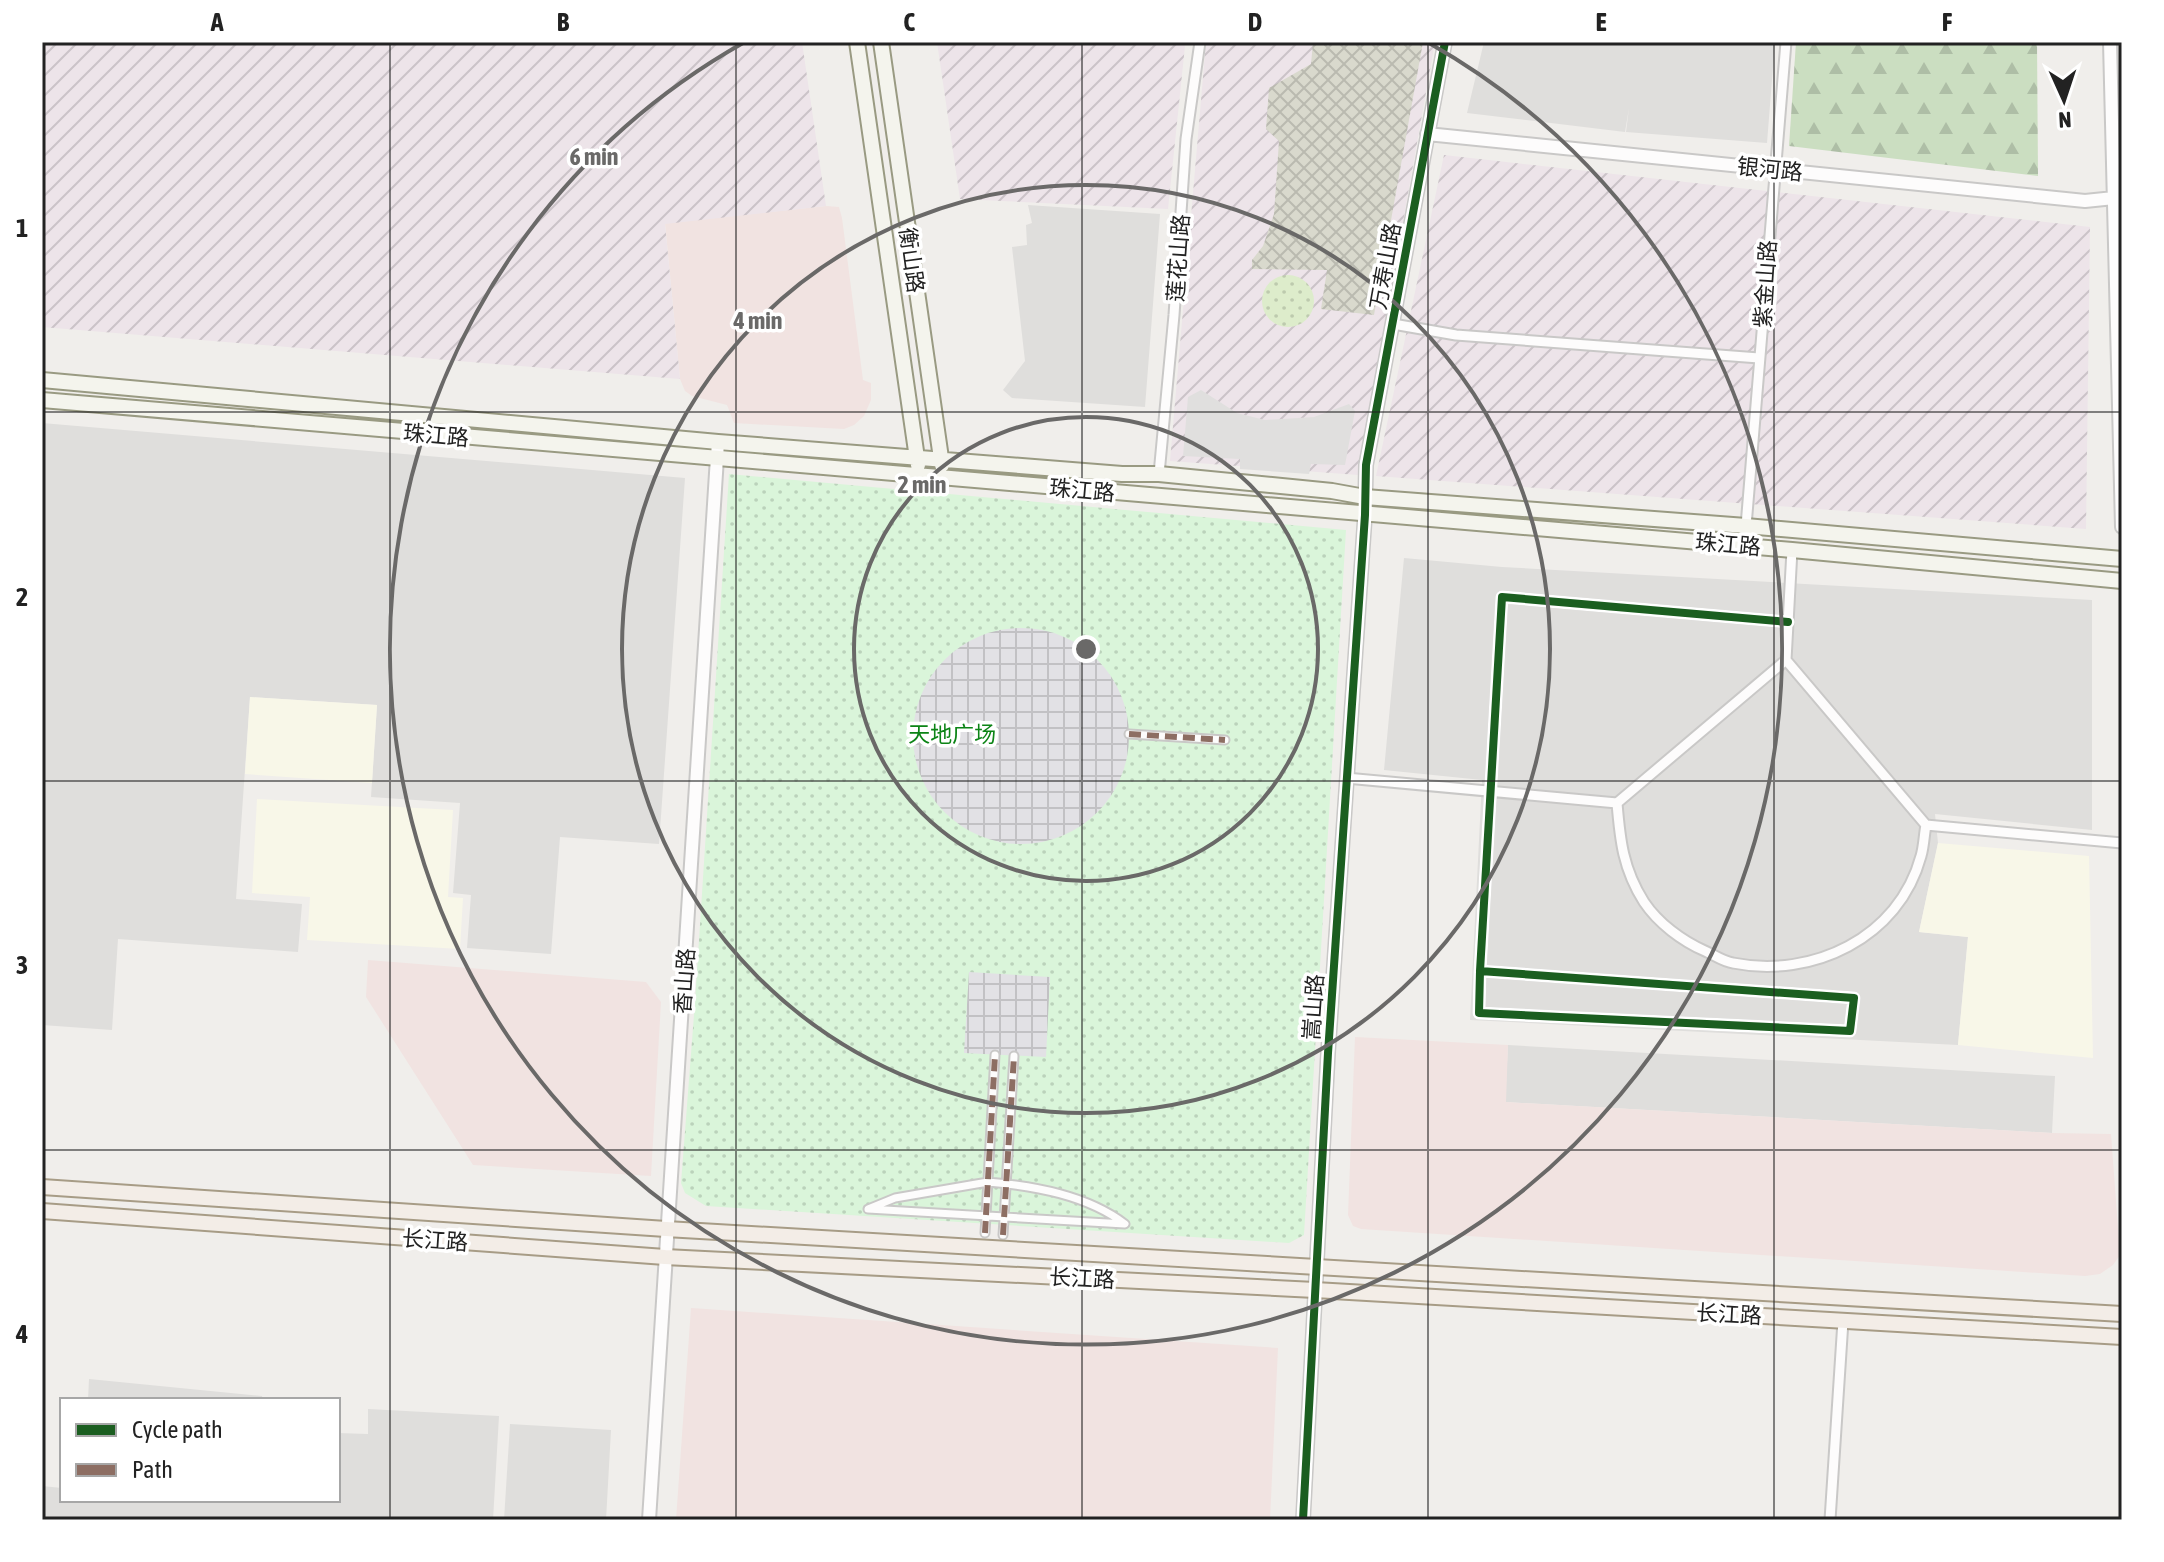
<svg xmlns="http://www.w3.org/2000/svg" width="2164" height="1562" font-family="'Asap Condensed','Noto Sans SC',sans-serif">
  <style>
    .residential { fill: #dfdedc }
    .commercial { fill: #f1e3e1 }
    .industrial { fill: url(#industrial-furrows) }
    .education { fill: #f8f7e8 }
    .construction { fill: url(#construction-cross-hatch) }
    .grass { fill: url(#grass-dots) }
    .forest { fill: url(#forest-firs) }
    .park { fill: url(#park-dots) }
    .parking { fill: #e0dfde }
    .plaza { fill: url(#plaza-grid) }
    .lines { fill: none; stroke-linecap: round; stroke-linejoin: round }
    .pedestrian-casing { stroke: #c9c8c7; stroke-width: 11 }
    .minor-casing { stroke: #c9c8c7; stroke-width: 13 }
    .tertiary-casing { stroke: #c9c8c7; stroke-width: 16 }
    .secondary-casing { stroke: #999a82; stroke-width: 18 }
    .primary-casing { stroke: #a79c86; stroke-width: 18 }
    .pedestrian { stroke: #fdfcfc; stroke-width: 7 }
    .minor { stroke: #fdfcfc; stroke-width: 9 }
    .tertiary { stroke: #fdfcfc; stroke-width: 12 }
    .secondary { stroke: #f4f4ed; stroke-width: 14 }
    .primary { stroke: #f3ede7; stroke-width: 14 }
    .quiet { stroke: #8d6e63; stroke-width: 6; stroke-dasharray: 12 6; stroke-linecap: butt }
    .cycleway-casing { stroke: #fff; stroke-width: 13 }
    .cycleway { stroke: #1b5e20; stroke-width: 8 }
    .grid { fill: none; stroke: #222; stroke-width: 2; stroke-opacity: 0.55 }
    .ring { fill: none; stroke: #6a6968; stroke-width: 4 }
    .labels { text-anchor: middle; stroke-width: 7; stroke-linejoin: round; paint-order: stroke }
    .street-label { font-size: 22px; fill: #222; stroke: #fff }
    .park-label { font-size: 22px; fill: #0c8416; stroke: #fff }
    .centre { fill: #6a6968; stroke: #fff; stroke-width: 4 }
    .ring-label { font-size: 24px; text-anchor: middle; font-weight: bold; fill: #6a6968; stroke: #fff; stroke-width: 7; stroke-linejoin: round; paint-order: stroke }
    .neatline { fill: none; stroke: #222; stroke-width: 3 }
    .grid-label { font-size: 26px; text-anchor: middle; font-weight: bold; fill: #222 }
  </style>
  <defs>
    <pattern id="industrial-furrows" width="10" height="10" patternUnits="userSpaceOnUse" patternTransform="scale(2)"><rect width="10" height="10" fill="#ede4e9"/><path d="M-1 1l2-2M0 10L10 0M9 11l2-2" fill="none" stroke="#cbc3c8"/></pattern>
    <pattern id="construction-cross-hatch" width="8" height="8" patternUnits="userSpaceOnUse" patternTransform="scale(2)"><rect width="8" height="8" fill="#d9d9cd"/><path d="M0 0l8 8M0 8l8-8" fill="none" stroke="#babab0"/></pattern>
    <pattern id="grass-dots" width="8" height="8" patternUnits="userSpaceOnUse" patternTransform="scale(2)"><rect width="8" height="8" fill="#ddeccb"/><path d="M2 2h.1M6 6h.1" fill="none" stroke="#bdcaae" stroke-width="1.8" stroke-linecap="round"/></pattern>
    <pattern id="forest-firs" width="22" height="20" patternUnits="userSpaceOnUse" patternTransform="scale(2)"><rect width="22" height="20" fill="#cbdec1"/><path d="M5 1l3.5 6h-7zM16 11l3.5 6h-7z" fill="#aebea6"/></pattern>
    <pattern id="park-dots" width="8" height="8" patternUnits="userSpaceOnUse" patternTransform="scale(2)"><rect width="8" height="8" fill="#daf5da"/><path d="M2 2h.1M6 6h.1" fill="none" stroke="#bbd2bb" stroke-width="1.8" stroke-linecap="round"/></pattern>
    <pattern id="plaza-grid" width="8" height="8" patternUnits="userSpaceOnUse" patternTransform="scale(2)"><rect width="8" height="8" fill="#e2e1e5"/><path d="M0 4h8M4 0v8" fill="none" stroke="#c2c1c4"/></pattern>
  </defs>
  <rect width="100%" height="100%" fill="#f0eeeb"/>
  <path class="residential" d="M 1484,42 L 1775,42 L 1767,143 L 1626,132 L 1629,108 L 1625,132 L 1467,113 Z
    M 1028,205 L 1160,214 L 1145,407 L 1012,398 L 1003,390 L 1025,361 L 1012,247 L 1027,245 L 1026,225 L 1032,223 Z
    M 42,423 L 685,478 L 659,844 L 560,837 L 551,954 L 467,948 L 471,895 L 453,893 L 460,803 L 371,797 L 377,705 L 250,697 L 236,899 L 302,904 L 298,952 L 118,939 L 112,1030 L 42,1025 Z
    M 1404,558 L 1502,567 L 2092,600 L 2092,830 L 1935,814 L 1938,843 L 1919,932 L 1968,937 L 1958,1045 L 1470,1020 L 1482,780 L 1384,770 Z
    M 1508,1045 L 2055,1076 L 2052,1133 L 1505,1102 Z
    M 89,1379 L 262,1396 L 263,1400 L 88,1400 Z
    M 368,1409 L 499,1416 L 493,1520 L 42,1520 L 42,1486 L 62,1488 L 62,1500 L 338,1500 L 338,1433 L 368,1434 Z
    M 510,1424 L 611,1430 L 606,1520 L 504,1520 Z"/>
  <path class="commercial" d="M 826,206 L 839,207 L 842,218 L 863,380 L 871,383 L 871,400 L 864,416 L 854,425 L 844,429 L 734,423 L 727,405 L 692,396 L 685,391 L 680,379 L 665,223 Z
    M 368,960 L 646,982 L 661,1002 L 651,1176 L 473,1165 L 366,997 Z
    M 1355,1037 L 1508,1045 L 1506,1102 L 2052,1133 L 2111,1134 L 2120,1255 L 2113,1265 L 2100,1274 L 2085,1276 L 1361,1229 L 1353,1226 L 1348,1215 Z
    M 691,1308 L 1278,1348 L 1270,1520 L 676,1520 Z"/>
  <path class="industrial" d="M 42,42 L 802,42 L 826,206 L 665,224 L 680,379 L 42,327 Z
    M 937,42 L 1181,42 L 1185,46 L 1168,209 L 960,199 Z
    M 1206,42 L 1435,42 L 1358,475 L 1170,461 Z
    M 1444,155 L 2090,227 L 2086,529 L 1376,476 Z"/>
  <path class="education" d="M 250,697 L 377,705 L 372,783 L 245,774 Z
    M 257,799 L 453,810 L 448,897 L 463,898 L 460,949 L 307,940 L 310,897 L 252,893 Z
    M 1938,843 L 2089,856 L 2093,1058 L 1958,1045 L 1968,937 L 1919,932 Z"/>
  <path class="construction" d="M 1313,42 L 1423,42 L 1374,315 L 1321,309 L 1327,270 L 1252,269 L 1252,260 L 1263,246 L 1274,214 L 1279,141 L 1266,129 L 1269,88 L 1311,64 Z"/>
  <path class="grass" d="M1262 301a26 26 0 1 1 52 0a26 26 0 1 1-52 0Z"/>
  <path class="forest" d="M 1796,42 L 2037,42 L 2038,176 L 1789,146 Z"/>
  <path class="park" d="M 729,474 L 1346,530 L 1304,1235 L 1289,1243 L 706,1206 L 685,1193 L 681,1183 L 695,1002 Z"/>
  <path class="parking" d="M 1201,390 L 1237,413 L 1265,420 L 1314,417 L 1349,404 L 1355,411 L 1345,465 L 1311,464 L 1309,474 L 1240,469 L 1240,459 L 1183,456 L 1188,397 Z"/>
  <path class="plaza" d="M913 736a108 108 0 1 1 216 0a108 108 0 1 1-216 0Z
    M 969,972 L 1050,977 L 1046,1057 L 964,1053 Z"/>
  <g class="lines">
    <defs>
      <path id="pedestrian" d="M 1129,734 L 1225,740
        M 988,1182 C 1034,1186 1087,1195 1125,1224 L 868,1209 L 895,1198 Z
        M 985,1233 L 995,1055
        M 1003,1235 L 1014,1056"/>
      <path id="minor" d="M 1393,324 L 1456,335 L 1759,358
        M 1159,474 L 1174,315 L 1186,139 L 1200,42
        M 1746,526 L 1786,42
        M 1786,660 L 1926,825 C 1924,835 1924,846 1921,856 C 1899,938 1812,979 1733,963 C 1724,962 1714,955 1705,951 C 1682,941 1658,923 1644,902 C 1623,869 1620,840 1617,803 L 1786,660 L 1792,550
        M 1346,778 L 1617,803
        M 1926,825 L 2122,843
        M 1480,971 L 1479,1013 L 1850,1031 L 1854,998 L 1480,971 L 1502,597 L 1788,622
        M 1830,1520 L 1843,1321"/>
      <path id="tertiary" d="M 2110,42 L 2122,527
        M 1427,134 L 2085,201 L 2114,198
        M 649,1520 L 718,442
        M 1303,1520 L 1328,1053 L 1365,515 L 1366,465 L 1445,42"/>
      <path id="secondary" d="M 857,42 L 918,465
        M 881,42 L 942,465
        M 42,380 L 718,442 L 1122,474 L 1159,474 L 1332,491 L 1365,497 L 1746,526 L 2122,559
        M 42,400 L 1792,550 L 2122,581"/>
      <path id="primary" d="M 42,1187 L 666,1229 L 2122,1314
        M 42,1211 L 665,1257 L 1315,1290 L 2122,1337"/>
    </defs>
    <use href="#pedestrian" class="pedestrian-casing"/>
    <use href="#minor" class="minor-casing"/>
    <use href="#tertiary" class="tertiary-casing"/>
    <use href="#secondary" class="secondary-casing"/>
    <use href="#primary" class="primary-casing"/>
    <use href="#pedestrian" class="pedestrian"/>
    <use href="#minor" class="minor"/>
    <use href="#tertiary" class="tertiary"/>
    <use href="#secondary" class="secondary"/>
    <use href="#primary" class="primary"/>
    <path class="quiet" d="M 1129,734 L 1225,740
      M 985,1233 L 995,1055
      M 1003,1235 L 1014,1056"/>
    <defs>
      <path id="cycleway" d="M 1480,971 L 1479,1013 L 1850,1031 L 1854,998 L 1480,971 L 1502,597 L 1788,622
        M 1303,1520 L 1328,1053 L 1365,515 L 1366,465 L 1445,42"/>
    </defs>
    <use href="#cycleway" class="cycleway-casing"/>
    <use href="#cycleway" class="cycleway"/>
  </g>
  <path class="grid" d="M 390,42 L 390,1520M 736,42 L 736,1520M 1082,42 L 1082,1520M 1428,42 L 1428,1520M 1774,42 L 1774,1520M 42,412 L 2122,412M 42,781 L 2122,781M 42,1150 L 2122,1150"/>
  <g class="ring">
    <circle cx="1086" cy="649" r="232"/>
    <circle cx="1086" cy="649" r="464"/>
    <path d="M1429 43A696 696 0 1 1 743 43"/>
  </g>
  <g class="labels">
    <g class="street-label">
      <text transform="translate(1770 169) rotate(6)" y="8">银河路</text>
      <text transform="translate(1178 258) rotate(-86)" y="8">莲花山路</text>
      <text transform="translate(912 260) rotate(82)" y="8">衡山路</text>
      <text transform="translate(1385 266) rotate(-80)" y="8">万寿山路</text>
      <text transform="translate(1765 284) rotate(-86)" y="8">紫金山路</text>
      <text transform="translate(436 435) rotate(5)" y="8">珠江路</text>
      <text transform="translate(1082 490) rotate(5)" y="8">珠江路</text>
      <text transform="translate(1728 544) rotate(5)" y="8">珠江路</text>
      <text transform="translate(684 981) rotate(-86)" y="8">香山路</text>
      <text transform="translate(1313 1007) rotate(-86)" y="8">嵩山路</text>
      <text transform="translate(435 1240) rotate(4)" y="8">长江路</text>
      <text transform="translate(1082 1278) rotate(3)" y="8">长江路</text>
      <text transform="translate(1729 1314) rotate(3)" y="8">长江路</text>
    </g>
    <g class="park-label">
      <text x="952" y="742">天地广场</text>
    </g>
  </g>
  <circle cx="1086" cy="649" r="12" class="centre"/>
  <g class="ring-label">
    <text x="594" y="165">6 min</text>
    <text x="758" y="329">4 min</text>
    <text x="922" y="493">2 min</text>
  </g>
  <rect width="2164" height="1562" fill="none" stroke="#ffffff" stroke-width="88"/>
  <rect x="60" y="1398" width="280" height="104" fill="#ffffff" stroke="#a7a7a7" stroke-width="2"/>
  <rect x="76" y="1424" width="40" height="12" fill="#1b5e20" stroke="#a7a7a7" stroke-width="2"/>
  <text x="132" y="1438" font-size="24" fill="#222222">Cycle path</text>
  <rect x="76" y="1464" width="40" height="12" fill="#8d6e63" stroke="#a7a7a7" stroke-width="2"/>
  <text x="132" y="1478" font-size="24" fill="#222222">Path</text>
  <g transform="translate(2064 100) rotate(177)" stroke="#ffffff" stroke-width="6" paint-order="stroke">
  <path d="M0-6L14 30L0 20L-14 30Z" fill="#222222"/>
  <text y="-12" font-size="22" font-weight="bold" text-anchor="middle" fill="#222222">N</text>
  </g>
  <rect x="44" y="44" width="2076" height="1474" class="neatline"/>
  <g class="grid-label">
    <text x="217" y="31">A</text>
    <text x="563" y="31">B</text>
    <text x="909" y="31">C</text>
    <text x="1255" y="31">D</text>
    <text x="1601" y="31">E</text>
    <text x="1947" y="31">F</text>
    <text x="22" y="237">1</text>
    <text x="22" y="606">2</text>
    <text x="22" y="974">3</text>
    <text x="22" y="1343">4</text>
  </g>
</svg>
